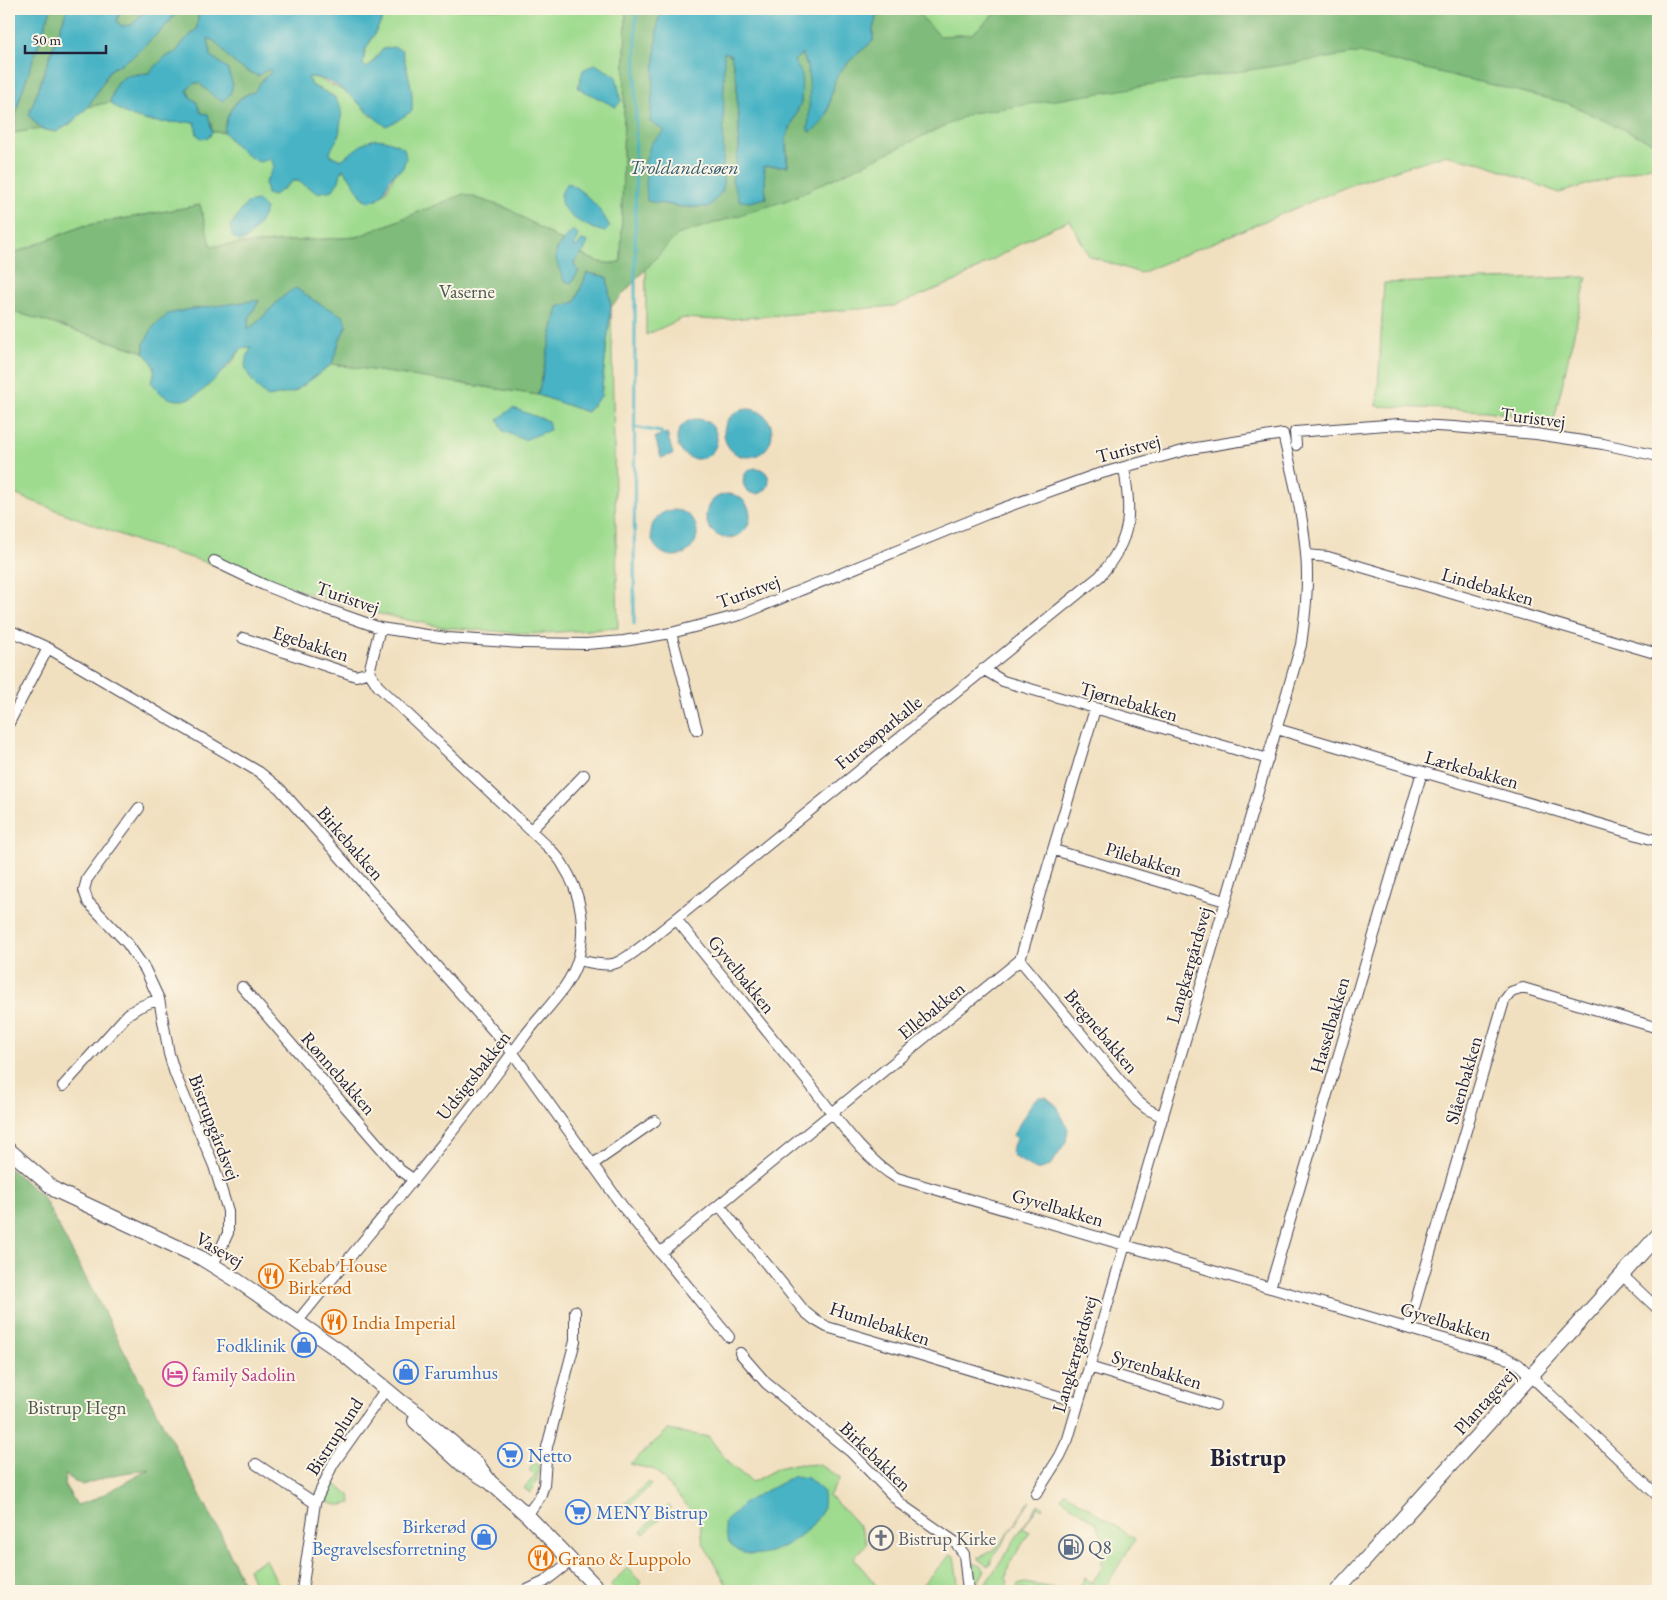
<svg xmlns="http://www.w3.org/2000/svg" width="1667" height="1600" font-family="'EB Garamond',serif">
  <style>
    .green { fill: #9fdb8f; stroke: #607e65 }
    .forest { fill: #7fbb7a; stroke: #506e5a; fill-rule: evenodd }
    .water { fill: #47b3c5; stroke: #346a80 }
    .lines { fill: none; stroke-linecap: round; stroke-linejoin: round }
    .stream { stroke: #47b3c5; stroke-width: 3 }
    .street-casing { stroke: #413e4f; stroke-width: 12 }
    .secondary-casing { stroke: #413e4f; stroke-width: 16 }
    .street { stroke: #fff; stroke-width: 10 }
    .secondary { stroke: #fff; stroke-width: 14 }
    .labels { text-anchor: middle; stroke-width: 4; stroke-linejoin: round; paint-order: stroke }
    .park-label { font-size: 19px; fill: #485a54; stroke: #fcf5e5 }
    .street-label { font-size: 19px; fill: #22223b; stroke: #fcf5e5 }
    .food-label { font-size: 19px; fill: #c56008; stroke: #fcf5e5; text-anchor: start }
    .shop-label { font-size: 19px; fill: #366cbe; stroke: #fcf5e5; text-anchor: start }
    .hotel-label { font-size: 19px; fill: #b23c85; stroke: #fcf5e5; text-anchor: start }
    .worship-label { font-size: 19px; fill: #5b616d; stroke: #fcf5e5; text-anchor: start }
    .service-label { font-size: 19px; fill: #4e5e75; stroke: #fcf5e5; text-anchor: start }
    .water-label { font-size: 20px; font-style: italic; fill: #315c72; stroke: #fcf5e5 }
    .district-label { font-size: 24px; font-weight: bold; fill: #22223b; stroke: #fcf5e5 }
  </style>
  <rect width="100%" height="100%" fill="#fcf5e5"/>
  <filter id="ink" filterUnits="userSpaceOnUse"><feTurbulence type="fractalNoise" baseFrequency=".02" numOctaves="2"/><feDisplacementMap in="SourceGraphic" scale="10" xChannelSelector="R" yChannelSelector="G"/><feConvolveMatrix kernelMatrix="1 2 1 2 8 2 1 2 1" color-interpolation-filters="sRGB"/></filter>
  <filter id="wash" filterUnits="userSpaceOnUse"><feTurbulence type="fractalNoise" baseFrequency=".0096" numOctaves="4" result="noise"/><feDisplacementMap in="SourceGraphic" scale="20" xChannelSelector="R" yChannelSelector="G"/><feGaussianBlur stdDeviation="1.12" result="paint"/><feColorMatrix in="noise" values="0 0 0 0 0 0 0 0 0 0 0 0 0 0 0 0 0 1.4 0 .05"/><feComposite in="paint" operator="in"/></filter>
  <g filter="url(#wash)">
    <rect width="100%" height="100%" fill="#f1e0c0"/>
    <path class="green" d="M 388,9 L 626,9 L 621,261 C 608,267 593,260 581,254 L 584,251 L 577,247 L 574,248 L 577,241 L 573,230 L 562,241 L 507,208 L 464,194 L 357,237 L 210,246 L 200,205 L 83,226 L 9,255 L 9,135 L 12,133 L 41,129 L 56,132 L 70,124 L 88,107 L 110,102 L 115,106 L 147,121 L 195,122 L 197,135 L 209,137 L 212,132 L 224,132 L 234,145 L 270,159 L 275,166 L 265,183 L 282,190 L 293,181 L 339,181 L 341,169 L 349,175 L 363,199 L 377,200 L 387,190 L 394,175 L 403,168 L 349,154 L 341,160 L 330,155 L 331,147 L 339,136 L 335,97 L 311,85 L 308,77 L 317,78 L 350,94 L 372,117 L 405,63 L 402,50 L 383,49 L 367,68 L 363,65 L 365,51 Z
      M 645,9 L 664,9 L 658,20 L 810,102 L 878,9 L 1658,9 L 1658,168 L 1650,166 L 1559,193 L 1486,164 L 1444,155 L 1358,182 L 1140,273 L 1089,256 L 1070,220 L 1030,238 L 956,281 L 894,306 L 718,320 L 683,318 L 646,335 Z
      M 1587,277 L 1554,420 L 1486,411 L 1377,406 L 1384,283 Z
      M 611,307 L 618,628 L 529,634 L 442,627 L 366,611 L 139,542 L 9,492 L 9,310 L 144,352 L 153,363 L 155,374 L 200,392 L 230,365 L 242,348 L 252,347 L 246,361 L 294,392 L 332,364 L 538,395 L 587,412 L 601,396 Z
      M 668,1430 L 709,1437 L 728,1463 L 752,1482 L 778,1468 L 795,1464 L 820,1465 L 840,1478 L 829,1496 C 844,1511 862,1523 867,1544 L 854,1558 L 875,1584 L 879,1591 L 730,1591 L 703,1543 L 700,1520 L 655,1470 L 630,1464 Z
      M 535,1463 L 539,1466 L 537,1480 L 530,1493 L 524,1488 L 535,1476 L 529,1470 Z
      M 648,1482 L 651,1485 L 623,1511 L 620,1508 Z
      M 335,1484 L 350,1495 L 351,1503 C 342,1506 333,1506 326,1500 Z
      M 1065,1492 L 1135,1539 L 1103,1591 L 1079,1591 L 1084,1578 L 1092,1583 L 1103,1566 L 1100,1564 L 1106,1555 L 1103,1552 L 1106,1544 L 1095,1522 L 1061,1498 Z
      M 1030,1501 L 988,1566 L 979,1560 L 979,1557 C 1001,1552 1017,1519 1030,1501 Z
      M 1038,1504 L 1043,1507 L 1042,1509 L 1038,1506 L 1023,1528 L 1030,1532 L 1009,1565 L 1006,1579 L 1008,1581 L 1006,1588 L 983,1588 Z
      M 669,1505 L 671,1508 L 644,1534 L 641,1531 Z
      M 951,1554 L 954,1556 L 959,1590 L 916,1591 Z
      M 266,1559 L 281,1591 L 257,1591 L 248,1569 Z
      M 971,1564 L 977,1564 L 985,1570 L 977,1584 L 975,1583 Z
      M 627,1568 L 641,1582 L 635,1591 L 616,1591 L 610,1585 Z
      M 1025,1583 L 1059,1589 L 1062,1591 L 1016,1589 L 1018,1585 Z"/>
    <path class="forest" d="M 51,9 L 67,9 L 29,115 L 41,129 L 12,133 L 20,97 Z
      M 121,9 L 145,9 L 132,25 L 121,26 L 117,21 Z
      M 180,9 L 201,9 L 198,15 L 197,29 L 184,41 L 176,52 L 164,58 L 149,73 L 137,74 L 116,83 L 110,102 L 88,107 L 110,70 L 132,57 L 167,25 Z
      M 626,9 L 664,9 L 658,20 L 666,131 L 663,204 L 682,207 L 709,207 L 723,190 L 722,110 L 724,85 L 723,52 L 731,55 L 737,81 L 737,105 L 739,124 L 739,148 L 732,181 L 766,199 L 764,165 L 788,166 L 786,138 L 801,102 L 793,61 L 802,54 C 813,74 810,107 808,130 L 828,113 L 831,94 L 833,92 C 832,71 857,55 873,41 L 873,30 L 878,9 L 920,9 L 920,15 L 940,36 L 972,34 L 990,18 L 995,9 L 1658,9 L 1658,145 L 1567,103 L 1359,53 L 972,113 L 788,200 L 677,235 L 611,307 L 607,277 L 587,273 L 575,302 L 558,307 L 538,395 L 332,364 L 340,339 L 347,325 L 296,289 C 277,297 266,318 248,329 L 249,318 L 259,301 L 186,310 L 168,314 L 144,344 L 144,352 L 9,310 L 9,255 L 83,226 L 200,205 L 211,246 L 357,237 L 464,194 L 507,208 L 562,241 L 556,250 L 571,283 L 579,271 L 575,267 L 574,262 L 581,254 C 593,260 608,267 621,261 Z
      M 208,38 L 216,41 L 233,62 L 248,72 L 270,68 L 272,72 L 263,79 L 254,92 C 235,95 226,115 224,132 L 212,132 L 211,123 L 201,113 L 196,101 L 191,98 L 187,90 L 194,83 L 199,83 L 216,98 L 223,100 L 230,94 L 233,85 L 227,68 L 211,56 Z
      M 9,1168 L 43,1197 L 222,1536 L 246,1591 L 9,1591 ZM 150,1469 L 93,1500 L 77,1505 L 64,1484 L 65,1475 L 82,1485 L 117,1474 Z"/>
    <path class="water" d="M 9,9 L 51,9 L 20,97 L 12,133 L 9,135 Z
      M 67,9 L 121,9 L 117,20 L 121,26 L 132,25 L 145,9 L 179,9 L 167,25 L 132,57 L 110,70 L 88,107 L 70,124 L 56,132 L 41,129 L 29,115 Z
      M 201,9 L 388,9 L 365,51 L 363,65 L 368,68 L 383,49 L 393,47 L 402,50 C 407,72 414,88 412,111 L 395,122 L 386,126 C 361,110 341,77 308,77 L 311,85 C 329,94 344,97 341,121 C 340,126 340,132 338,137 C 335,144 331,147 330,155 L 341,160 C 368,141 371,131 404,148 L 406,158 L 403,168 C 400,170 396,172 393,175 C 383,188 388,196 369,202 C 357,196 354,178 342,169 L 339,181 L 333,190 L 317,193 L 298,181 L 293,181 L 273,196 L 267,194 L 265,183 L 274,166 L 271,159 L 259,162 C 244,155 234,145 224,132 C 226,115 236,96 254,92 L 263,79 L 271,72 L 269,69 L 258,76 C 248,72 239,67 231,60 C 223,52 219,42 208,38 L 211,56 L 227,68 L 233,85 L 230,94 L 223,101 L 216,98 L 199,83 L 194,83 L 187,90 L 191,98 L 196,101 L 201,113 L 208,114 L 212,132 L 209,137 L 203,139 L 197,135 L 195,122 C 165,123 133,125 110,102 L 116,83 L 126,76 L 149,73 L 164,58 L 176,52 L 184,41 L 197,29 L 198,15 Z
      M 664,9 L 878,9 L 873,30 L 873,41 C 857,55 832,71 833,93 L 831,94 C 828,113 827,121 811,132 L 808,130 C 809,108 813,73 802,54 L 794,61 L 802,74 L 801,102 L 786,138 L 786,152 L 788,166 L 764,166 L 766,198 L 750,202 L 740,201 L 732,181 L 739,148 L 739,124 L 737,105 L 737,81 L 731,55 L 724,52 L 723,190 L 709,207 L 682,207 L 647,201 L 645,163 L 651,143 L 665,131 L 650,122 L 658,20 Z
      M 595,64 L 616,76 L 621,101 L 616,107 L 578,88 L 583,70 Z
      M 568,183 C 585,191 602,210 610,227 L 605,232 C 585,227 544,208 568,183 Z
      M 258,201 L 266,209 C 263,217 250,243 239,241 C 237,240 233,237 232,236 L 230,226 L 247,203 Z
      M 573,230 L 578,235 L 574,247 L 577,247 L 582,240 L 588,242 L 584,251 L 574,262 L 575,267 L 579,271 L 571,283 L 564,281 C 552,253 552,252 573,230 Z
      M 587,273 L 607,277 L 611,307 L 601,396 L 587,412 L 538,395 L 558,307 L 575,302 Z
      M 296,288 L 313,300 L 343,316 L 347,325 L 340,339 L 332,364 L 294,392 L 268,397 C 260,392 246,375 245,365 C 245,359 250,352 251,347 L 242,348 C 231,362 205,394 188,399 C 180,401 171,400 165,396 C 159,393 155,386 151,382 C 158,368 153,363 144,352 L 144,344 L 153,327 L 168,314 L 186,310 L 259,300 L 249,318 L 248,329 C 266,318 277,297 296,288 Z
      M 513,408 L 548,421 L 550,430 L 524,440 L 503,431 L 498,419 Z
      M724 433a24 24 0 1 1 48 0a24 24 0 1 1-48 0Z
      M677 439a20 20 0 1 1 40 0a20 20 0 1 1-40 0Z
      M 667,433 L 673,454 L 661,458 L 655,437 Z
      M743 481a13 13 0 1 1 26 0a13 13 0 1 1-26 0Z
      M706 516a22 22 0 1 1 44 0a22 22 0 1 1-44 0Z
      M651 533a23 23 0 1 1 46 0a23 23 0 1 1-46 0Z
      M 1039,1097 L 1046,1097 L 1057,1106 L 1068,1129 L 1066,1142 L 1052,1164 L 1040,1170 L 1036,1170 L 1013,1156 L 1011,1151 L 1016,1139 L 1013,1135 L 1033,1101 Z
      M 794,1476 L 808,1478 L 824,1492 C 823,1498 824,1506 822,1511 C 809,1537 753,1574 729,1542 C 726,1537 725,1529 724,1523 L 745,1502 Z"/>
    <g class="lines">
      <path class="stream" d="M 634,427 L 661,432 L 662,435
        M 634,624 L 636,9"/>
    </g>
  </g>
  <g filter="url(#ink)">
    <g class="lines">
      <defs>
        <path id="street" d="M 1296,445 L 1295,432 L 1399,424 L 1454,427 L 1536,434 L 1603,444 L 1658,456
          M 1307,555 L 1328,557 L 1658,654
          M 214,561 L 264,585 L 312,604 L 380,628 L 447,638 L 522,643 L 586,644 L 624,641 L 671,633 L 740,615 L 987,514 L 1095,475 L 1190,449 L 1283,434 C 1292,474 1303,513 1306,554 C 1309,584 1305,616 1301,645 L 1068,1439 L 1060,1456 L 1036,1494
          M 9,630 L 48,648 L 259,772 L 280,789 L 513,1053 L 623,1207 L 729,1337
          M 671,633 L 697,730
          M 243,638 L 356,676 L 369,672
          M 983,669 L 1003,681 L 1268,759
          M 9,723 L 48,648
          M 1277,729 L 1658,841
          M 139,808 L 87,879 L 84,890 L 88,902 L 127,943 L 145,969 L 159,999 L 169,1054 L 175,1074 L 214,1166 L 228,1211 L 228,1233 L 213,1265
          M 531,830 L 584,775
          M 1054,850 L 1225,901
          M 676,919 C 721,975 767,1031 812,1087 C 836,1117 864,1159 897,1178 L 1505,1357 L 1518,1364 L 1658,1496
          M 578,960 C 589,962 601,966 613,964 C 629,960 661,930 676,919 L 1100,576 C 1133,537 1131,515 1124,467
          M 1020,960 L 1137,1101 L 1147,1109 L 1163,1117
          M 242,987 L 400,1170 L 413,1179
          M 63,1086 L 128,1014 L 139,1007 L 159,999
          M 593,1164 L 655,1121
          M 719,1205 L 805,1312 L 815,1320 L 827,1327 L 1078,1402
          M 660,1253 L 1020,960 L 1095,709
          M 1622,1275 L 1658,1309
          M 1270,1288 L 1422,772
          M 297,1322 C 373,1228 453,1135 524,1037 C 542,1012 570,989 578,959 C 587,927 581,893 563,865 C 559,857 552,851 546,845 L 378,686 L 369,672 L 380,628
          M 1408,1328 L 1504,1001 L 1511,992 L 1523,988 L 1658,1028
          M 740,1353 L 766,1383 L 851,1452 L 902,1505 L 955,1542 L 964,1554 L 968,1591
          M 1089,1367 L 1215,1405
          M 256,1464 L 315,1503
          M 527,1515 L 540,1497 L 544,1485 L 547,1447 L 575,1341 L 575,1311
          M 302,1591 L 315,1503 L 333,1464 L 386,1389
          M 525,1591 L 544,1582 L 571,1561"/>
        <path id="secondary" d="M 9,1150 L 55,1190 L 201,1258 L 235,1279 L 341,1352 L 400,1401 L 421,1416 L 477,1464 L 490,1482
          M 415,1421 L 463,1465 L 490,1482 L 527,1515 L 600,1591
          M 1337,1591 L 1658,1235"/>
      </defs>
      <use href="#street" class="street-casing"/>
      <use href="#secondary" class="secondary-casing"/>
      <use href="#street" class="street"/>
      <use href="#secondary" class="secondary"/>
    </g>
  </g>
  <defs>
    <symbol id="restaurant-ring" viewBox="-11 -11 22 22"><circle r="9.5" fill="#fcf5e5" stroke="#e8710a" stroke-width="1.5"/><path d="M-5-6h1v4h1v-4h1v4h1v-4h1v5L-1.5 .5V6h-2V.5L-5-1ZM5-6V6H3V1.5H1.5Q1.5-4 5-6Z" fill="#e8710a"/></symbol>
    <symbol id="shop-ring" viewBox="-11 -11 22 22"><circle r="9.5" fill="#fcf5e5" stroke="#3f7fe0" stroke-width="1.5"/><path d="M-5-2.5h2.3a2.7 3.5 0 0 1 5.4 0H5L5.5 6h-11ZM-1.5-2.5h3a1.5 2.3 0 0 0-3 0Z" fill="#3f7fe0"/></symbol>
    <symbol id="hotel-ring" viewBox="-11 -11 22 22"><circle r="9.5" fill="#fcf5e5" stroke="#d1479c" stroke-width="1.5"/><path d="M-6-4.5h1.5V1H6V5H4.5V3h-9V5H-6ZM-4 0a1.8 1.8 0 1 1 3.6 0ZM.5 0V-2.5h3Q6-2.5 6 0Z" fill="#d1479c"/></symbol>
    <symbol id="supermarket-ring" viewBox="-11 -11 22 22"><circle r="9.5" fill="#fcf5e5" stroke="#3f7fe0" stroke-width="1.5"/><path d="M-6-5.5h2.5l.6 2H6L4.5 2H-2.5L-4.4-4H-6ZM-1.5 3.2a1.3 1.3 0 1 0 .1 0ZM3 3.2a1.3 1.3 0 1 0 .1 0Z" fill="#3f7fe0"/></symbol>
    <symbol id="church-ring" viewBox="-11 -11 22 22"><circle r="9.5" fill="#fcf5e5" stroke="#6b7280" stroke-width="1.5"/><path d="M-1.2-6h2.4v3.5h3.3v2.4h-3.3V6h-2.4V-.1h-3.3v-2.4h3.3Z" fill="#6b7280"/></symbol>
    <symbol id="fuel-ring" viewBox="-11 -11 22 22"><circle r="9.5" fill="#fcf5e5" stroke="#5c6f8a" stroke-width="1.5"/><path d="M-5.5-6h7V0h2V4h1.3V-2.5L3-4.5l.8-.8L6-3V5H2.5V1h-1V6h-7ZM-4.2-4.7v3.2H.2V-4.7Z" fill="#5c6f8a"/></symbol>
  </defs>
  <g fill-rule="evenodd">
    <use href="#restaurant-ring" x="257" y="1262" width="28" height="28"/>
    <use href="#restaurant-ring" x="320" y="1308" width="28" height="28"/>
    <use href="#shop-ring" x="290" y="1331" width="28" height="28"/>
    <use href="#shop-ring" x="392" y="1358" width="28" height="28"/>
    <use href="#hotel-ring" x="161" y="1360" width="28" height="28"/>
    <use href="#supermarket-ring" x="496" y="1441" width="28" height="28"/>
    <use href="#supermarket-ring" x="564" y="1498" width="28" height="28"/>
    <use href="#shop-ring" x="470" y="1523" width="28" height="28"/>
    <use href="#church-ring" x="867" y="1524" width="28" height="28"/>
    <use href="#fuel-ring" x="1057" y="1533" width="28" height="28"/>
    <use href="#restaurant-ring" x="527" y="1544" width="28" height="28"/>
  </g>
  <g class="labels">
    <g class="park-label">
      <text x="467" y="298">Vaserne</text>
      <text x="77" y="1414">Bistrup Hegn</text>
    </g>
    <g class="street-label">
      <text transform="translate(1533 417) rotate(7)" y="7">Turistvej</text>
      <text transform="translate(1128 448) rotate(-15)" y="7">Turistvej</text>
      <text transform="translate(1488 586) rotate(16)" y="7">Lindebakken</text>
      <text transform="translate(748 591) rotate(-20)" y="7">Turistvej</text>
      <text transform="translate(348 597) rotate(19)" y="7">Turistvej</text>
      <text transform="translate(311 643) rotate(18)" y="7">Egebakken</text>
      <text transform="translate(1129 701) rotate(16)" y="7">Tjørnebakken</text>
      <text transform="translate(878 732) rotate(-39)" y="7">Furesøparkalle</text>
      <text transform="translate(1472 769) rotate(16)" y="7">Lærkebakken</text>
      <text transform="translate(351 843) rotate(49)" y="7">Birkebakken</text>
      <text transform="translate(1144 859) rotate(17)" y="7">Pilebakken</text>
      <text transform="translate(1188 965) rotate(-74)" y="7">Langkærgårdsvej</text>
      <text transform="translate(742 974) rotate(51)" y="7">Gyvelbakken</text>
      <text transform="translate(931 1010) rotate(-39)" y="7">Ellebakken</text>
      <text transform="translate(1329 1025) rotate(-74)" y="7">Hasselbakken</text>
      <text transform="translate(1102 1031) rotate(50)" y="7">Bregnebakken</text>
      <text transform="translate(339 1073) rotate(49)" y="7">Rønnebakken</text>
      <text transform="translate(473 1075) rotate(-52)" y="7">Udsigtsbakken</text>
      <text transform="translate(1463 1080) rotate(-74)" y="7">Slåenbakken</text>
      <text transform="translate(215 1127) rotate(69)" y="7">Bistrupgårdsvej</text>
      <text transform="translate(1058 1207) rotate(16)" y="7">Gyvelbakken</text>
      <text transform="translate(220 1249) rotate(30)" y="7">Vasevej</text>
      <text transform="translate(1446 1321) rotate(17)" y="7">Gyvelbakken</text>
      <text transform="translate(880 1323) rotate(18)" y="7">Humlebakken</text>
      <text transform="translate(1074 1354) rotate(-74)" y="7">Langkærgårdsvej</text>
      <text transform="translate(1157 1369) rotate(17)" y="7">Syrenbakken</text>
      <text transform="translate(1484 1401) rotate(-48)" y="7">Plantagevej</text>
      <text transform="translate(334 1436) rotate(-57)" y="7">Bistruplund</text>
      <text transform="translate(876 1456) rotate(44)" y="7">Birkebakken</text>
    </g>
    <g class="food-label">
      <text x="288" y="1272">Kebab House<tspan x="288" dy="22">Birkerød</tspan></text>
      <text x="352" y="1329">India Imperial</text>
      <text x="558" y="1565">Grano &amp; Luppolo</text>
    </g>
    <g class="shop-label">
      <text x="286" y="1352" text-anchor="end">Fodklinik</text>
      <text x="424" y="1379">Farumhus</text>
      <text x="528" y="1462">Netto</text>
      <text x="596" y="1519">MENY Bistrup</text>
      <text x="466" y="1533" text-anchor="end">Birkerød<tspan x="466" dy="22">Begravelsesforretning</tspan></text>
    </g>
    <g class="hotel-label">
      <text x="192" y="1381">family Sadolin</text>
    </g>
    <g class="worship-label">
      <text x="898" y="1545">Bistrup Kirke</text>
    </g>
    <g class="service-label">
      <text x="1088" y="1554">Q8</text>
    </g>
    <g class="water-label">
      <text x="684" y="174">Troldandesøen</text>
    </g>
    <g class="district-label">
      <text x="1248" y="1466">Bistrup</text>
    </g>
  </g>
  <rect width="1667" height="1600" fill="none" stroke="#fcf5e5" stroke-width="30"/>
  <path d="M25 45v8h81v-8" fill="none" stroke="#22223b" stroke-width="2.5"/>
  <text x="32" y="45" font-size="15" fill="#22223b" stroke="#fcf5e5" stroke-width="4" paint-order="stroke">50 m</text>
</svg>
